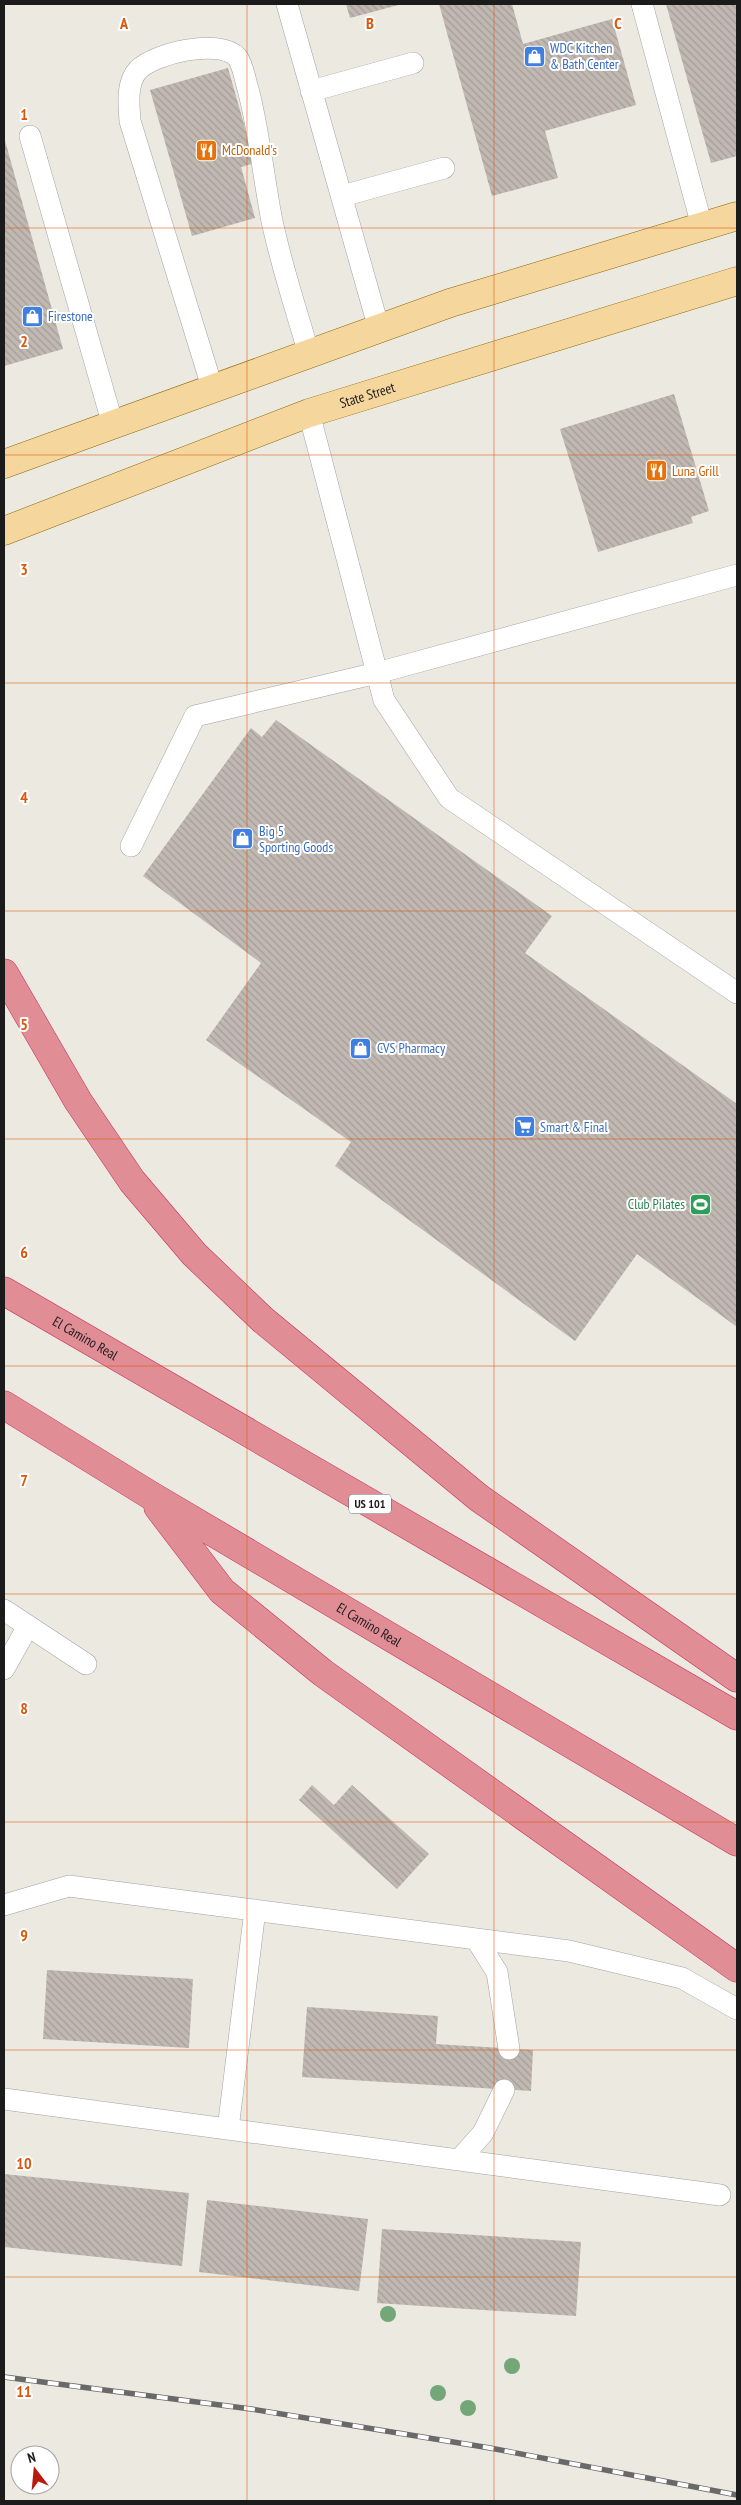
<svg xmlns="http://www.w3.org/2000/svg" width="741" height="2505" font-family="'PT Sans Narrow',sans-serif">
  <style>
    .building { fill: url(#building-back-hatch) }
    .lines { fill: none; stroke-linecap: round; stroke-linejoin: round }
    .lane-casing { stroke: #a2a2a2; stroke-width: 22 }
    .primary-casing { stroke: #896809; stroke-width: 29 }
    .highway-casing { stroke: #ca2e58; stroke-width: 29 }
    .lane { stroke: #fff; stroke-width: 21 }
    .primary { stroke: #f5d69d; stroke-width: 28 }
    .highway { stroke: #e08d96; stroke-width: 28 }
    .rail-casing { stroke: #696969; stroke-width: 5.5 }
    .rail { stroke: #fff; stroke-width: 4; stroke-dasharray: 11; stroke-linecap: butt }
    .tree { fill: #74a777 }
    .grid { fill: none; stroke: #de560d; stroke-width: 1; stroke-opacity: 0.55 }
    .labels { text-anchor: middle; stroke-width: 4; stroke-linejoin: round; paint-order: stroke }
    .shield { fill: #fff; stroke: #5f5f5f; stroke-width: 1 }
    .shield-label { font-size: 12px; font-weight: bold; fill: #1b1b1b }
    .shop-label { font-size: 14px; fill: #366cbe; stroke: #fff; text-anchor: start }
    .food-label { font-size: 14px; fill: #c56008; stroke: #fff; text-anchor: start }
    .street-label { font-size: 14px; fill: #1b1b1b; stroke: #fff }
    .leisure-label { font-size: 14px; fill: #27864d; stroke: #fff; text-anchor: end }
    .grid-label { font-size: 16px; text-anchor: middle; font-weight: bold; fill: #de560d; stroke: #fff; stroke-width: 4; stroke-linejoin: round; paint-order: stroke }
  </style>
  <defs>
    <pattern id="building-back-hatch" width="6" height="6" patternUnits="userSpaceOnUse" patternTransform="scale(1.25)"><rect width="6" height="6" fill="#c0b8b1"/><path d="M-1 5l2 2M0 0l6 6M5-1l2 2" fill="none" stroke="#a49e98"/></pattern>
  </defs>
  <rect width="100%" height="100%" fill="#ece9e1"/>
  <path class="building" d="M 346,4 L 402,4 L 350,18 Z
    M 439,4 L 512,4 L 523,44 L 612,19 L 636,105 L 545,131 L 558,178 L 492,196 Z
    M 666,4 L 737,4 L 737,156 L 711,163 Z
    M 228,68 L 255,163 L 241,167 L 255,218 L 192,236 L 150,90 Z
    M 4,137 L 63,349 L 4,366 Z
    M 674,394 L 709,511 L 691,517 L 693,523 L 598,552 L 560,429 Z
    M 276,720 L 552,916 L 525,953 L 737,1104 L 737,1327 L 637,1254 L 575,1341 L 335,1166 L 351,1142 L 206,1040 L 261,963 L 143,876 L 251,728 L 262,737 Z
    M 312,1785 L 334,1805 L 352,1785 L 429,1854 L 397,1889 L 299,1800 Z
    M 47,1970 L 193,1979 L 189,2048 L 43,2039 Z
    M 307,2007 L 438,2016 L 436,2044 L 533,2050 L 531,2091 L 302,2077 Z
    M 4,2174 L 189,2193 L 182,2266 L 4,2247 Z
    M 207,2200 L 368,2219 L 359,2291 L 199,2272 Z
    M 382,2229 L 581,2242 L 576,2316 L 377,2303 Z"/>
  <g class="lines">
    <defs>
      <path id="lane" d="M 287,4 L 379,329
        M 642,4 L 702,226
        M 311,91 L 413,63
        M 30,136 L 113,425
        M 342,196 L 444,168
        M 213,390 L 130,121 C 129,105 126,83 138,70 C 155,53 219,38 237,57 C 243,64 245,80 248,89 C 259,131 263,173 271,216 C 280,262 296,309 309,354
        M 309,413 L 384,700 L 449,798 L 737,993
        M 131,846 L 195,716 L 377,673 L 737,575
        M 4,1610 L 86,1664
        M 4,1669 L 28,1626
        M 4,1905 L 69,1886 L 569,1951 L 682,1978 L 737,2009
        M 476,1939 L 497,1972 L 509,2049
        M 4,2099 L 720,2195
        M 228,2129 L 255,1910
        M 459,2160 L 483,2133 L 504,2090"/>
      <g id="primary">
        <path d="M 4,464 L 450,303 L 737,216"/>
        <path id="s1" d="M 4,531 L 309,413 L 737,281"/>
      </g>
      <g id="highway">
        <path d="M 4,973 L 78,1101 L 132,1181 L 194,1254 L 263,1320 L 479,1498 L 737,1678"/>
        <path id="s2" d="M 4,1291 L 737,1716"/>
        <path id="s3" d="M 4,1405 L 150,1495 L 737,1842"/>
        <path d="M 158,1507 L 222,1591 L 323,1673 L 737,1968"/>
      </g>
    </defs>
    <use href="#lane" class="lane-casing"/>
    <use href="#primary" class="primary-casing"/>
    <use href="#highway" class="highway-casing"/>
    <use href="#lane" class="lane"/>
    <use href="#primary" class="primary"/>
    <use href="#highway" class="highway"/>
    <defs>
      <path id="rail" d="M 4,2377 L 251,2409 L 490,2448 L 737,2495"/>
    </defs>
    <use href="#rail" class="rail-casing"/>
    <use href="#rail" class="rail"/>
  </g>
  <g class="tree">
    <circle cx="388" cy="2314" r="8"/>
    <circle cx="512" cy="2366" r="8"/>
    <circle cx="438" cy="2393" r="8"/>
    <circle cx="468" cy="2408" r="8"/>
  </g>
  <path class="grid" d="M 247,4 L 247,2501M 494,4 L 494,2501M 4,228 L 737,228M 4,455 L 737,455M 4,683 L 737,683M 4,911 L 737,911M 4,1139 L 737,1139M 4,1366 L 737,1366M 4,1594 L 737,1594M 4,1822 L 737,1822M 4,2050 L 737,2050M 4,2277 L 737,2277"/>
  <defs>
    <symbol id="shop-square" viewBox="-11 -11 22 22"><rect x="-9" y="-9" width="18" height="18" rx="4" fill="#3f7fe0" stroke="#fff"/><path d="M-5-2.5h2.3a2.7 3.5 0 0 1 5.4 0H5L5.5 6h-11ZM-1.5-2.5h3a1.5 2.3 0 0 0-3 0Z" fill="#fff"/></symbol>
    <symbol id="restaurant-square" viewBox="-11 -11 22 22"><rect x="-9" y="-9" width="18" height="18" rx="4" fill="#e8710a" stroke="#fff"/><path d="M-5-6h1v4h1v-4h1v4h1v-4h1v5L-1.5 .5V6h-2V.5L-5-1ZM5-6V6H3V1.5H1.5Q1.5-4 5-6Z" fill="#fff"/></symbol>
    <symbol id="supermarket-square" viewBox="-11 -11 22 22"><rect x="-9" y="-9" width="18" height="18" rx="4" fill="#3f7fe0" stroke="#fff"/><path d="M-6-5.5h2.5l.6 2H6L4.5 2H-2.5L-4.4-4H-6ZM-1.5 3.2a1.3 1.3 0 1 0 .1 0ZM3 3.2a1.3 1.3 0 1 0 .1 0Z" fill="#fff"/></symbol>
    <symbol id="stadium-square" viewBox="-11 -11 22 22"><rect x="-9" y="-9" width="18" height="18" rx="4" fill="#2e9e5b" stroke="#fff"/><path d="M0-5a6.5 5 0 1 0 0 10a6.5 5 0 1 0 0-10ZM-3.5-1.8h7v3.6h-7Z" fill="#fff"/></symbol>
  </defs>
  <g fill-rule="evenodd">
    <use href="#shop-square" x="522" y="44" width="25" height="25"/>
    <use href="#restaurant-square" x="194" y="138" width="25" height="25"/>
    <use href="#shop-square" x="20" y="304" width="25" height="25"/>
    <use href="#restaurant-square" x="644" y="458" width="25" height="25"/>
    <use href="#shop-square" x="230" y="826" width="25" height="25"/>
    <use href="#shop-square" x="348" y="1036" width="25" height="25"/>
    <use href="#supermarket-square" x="512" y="1114" width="25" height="25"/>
    <use href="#stadium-square" x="688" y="1192" width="25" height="25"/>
  </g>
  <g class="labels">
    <rect class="shield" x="349" y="1494.5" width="42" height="19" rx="4"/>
    <g class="shield-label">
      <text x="370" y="1508">US 101</text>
    </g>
    <g class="shop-label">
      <text x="550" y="53">WDC Kitchen<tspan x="550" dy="16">&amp; Bath Center</tspan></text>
      <text x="48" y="321">Firestone</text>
      <text x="259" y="836">Big 5<tspan x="259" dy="16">Sporting Goods</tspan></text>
      <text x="377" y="1053">CVS Pharmacy</text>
      <text x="540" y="1132">Smart &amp; Final</text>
    </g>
    <g class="food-label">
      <text x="222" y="155">McDonald's</text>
      <text x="672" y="476">Luna Grill</text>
    </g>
    <g class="street-label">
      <text dy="5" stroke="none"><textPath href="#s1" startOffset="388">State Street</textPath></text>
      <text dy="5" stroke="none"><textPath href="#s2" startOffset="94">El Camino Real</textPath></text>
      <text dy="5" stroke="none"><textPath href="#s3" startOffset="426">El Camino Real</textPath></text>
    </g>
    <g class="leisure-label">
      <text x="685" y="1209">Club Pilates</text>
    </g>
  </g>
  <g class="grid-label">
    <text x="124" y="29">A</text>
    <text x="370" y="29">B</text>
    <text x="618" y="29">C</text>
    <text x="24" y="120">1</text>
    <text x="24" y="347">2</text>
    <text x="24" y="575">3</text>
    <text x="24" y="803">4</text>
    <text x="24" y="1030">5</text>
    <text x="24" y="1258">6</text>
    <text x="24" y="1486">7</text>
    <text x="24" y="1714">8</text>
    <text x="24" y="1941">9</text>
    <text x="24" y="2169">10</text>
    <text x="24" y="2397">11</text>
  </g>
  <rect width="741" height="2505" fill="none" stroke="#1b1b1b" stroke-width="10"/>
  <g transform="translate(35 2470) rotate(344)"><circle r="24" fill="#ffffff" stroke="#a4a4a4"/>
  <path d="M0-4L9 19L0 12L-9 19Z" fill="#ba190d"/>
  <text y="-8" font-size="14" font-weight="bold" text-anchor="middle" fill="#1b1b1b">N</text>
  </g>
</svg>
